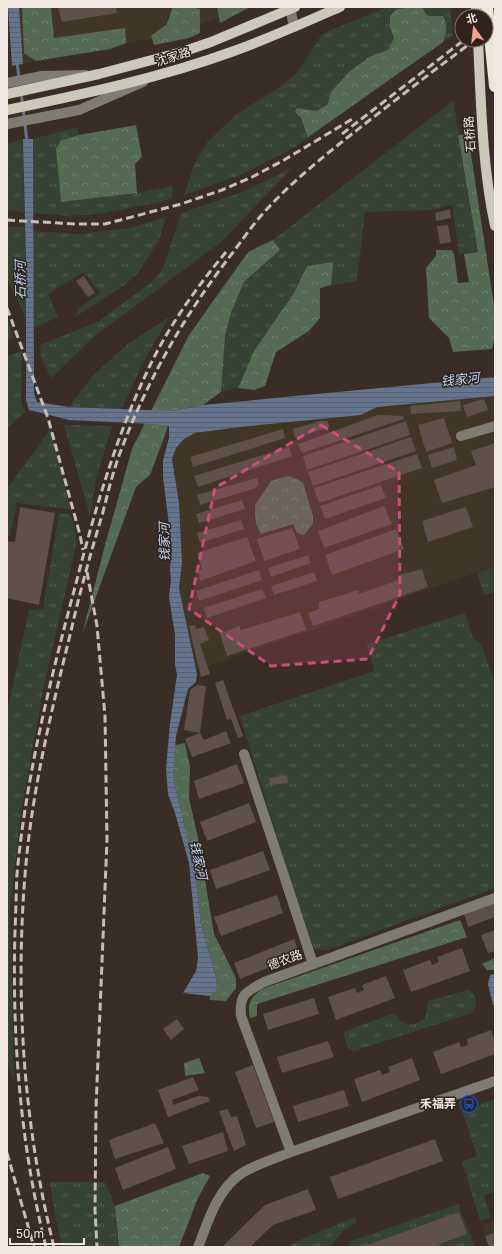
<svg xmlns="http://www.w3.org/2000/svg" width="502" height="1254" font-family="'Golos Text','Noto Sans SC',sans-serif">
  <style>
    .commercial { fill: #413526 }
    .grass { fill: url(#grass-tufts) }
    .forest { fill: url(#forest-crowns) }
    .park { fill: #354234 }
    .water { fill: url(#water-rules) }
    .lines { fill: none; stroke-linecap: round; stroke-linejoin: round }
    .stream { stroke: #65748f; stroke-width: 3 }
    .building { fill: #5f5149 }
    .minor { stroke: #7e7c75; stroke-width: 10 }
    .major { stroke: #ccc8ba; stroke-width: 10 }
    .highway { stroke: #ebe6d5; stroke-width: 12 }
    .rail { stroke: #c7beb8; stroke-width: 3; stroke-dasharray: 8 4; stroke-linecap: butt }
    .marked { fill: #ce4c7d; fill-opacity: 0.2; stroke: #ce4c7d; stroke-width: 3; stroke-dasharray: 8 5; stroke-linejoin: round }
    .labels { text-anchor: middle; stroke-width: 3; stroke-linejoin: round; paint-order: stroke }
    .street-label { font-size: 12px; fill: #f1e8e3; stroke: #2f231b }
    .poi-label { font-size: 12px; font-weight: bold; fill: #f1e8e3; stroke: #2f231b; text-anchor: end }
    .water-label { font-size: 13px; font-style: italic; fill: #bdd3fb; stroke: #2f231b }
  </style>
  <defs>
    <pattern id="grass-tufts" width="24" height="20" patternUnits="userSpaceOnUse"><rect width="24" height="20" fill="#354234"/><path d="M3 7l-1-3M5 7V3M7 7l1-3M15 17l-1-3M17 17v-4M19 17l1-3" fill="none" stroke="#535d51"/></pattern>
    <pattern id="forest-crowns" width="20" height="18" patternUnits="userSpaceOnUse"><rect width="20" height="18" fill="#546a53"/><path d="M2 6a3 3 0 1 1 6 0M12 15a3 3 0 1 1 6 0" fill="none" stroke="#6d7f6c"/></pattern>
    <pattern id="water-rules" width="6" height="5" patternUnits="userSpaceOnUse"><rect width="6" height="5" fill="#65748f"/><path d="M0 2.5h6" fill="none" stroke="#585f6d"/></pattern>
  </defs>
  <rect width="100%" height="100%" fill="#392d25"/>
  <path class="commercial" d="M 19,7 L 245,7 L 179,33 L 23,64 Z
    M 495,396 L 495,566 L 220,662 L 196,669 L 179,588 L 182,562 L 179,503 L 172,459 L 176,448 L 184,439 L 195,433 L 240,427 L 361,415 L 377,407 Z
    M 495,1221 L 495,1247 L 489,1247 L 482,1225 Z"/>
  <path class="grass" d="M 387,7 L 450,7 L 453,35 L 295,147 L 241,175 L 184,195 L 195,162 L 208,141 L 236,115 L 281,86 L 297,73 L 322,34 Z
    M 454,100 L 460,148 L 478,252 L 459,254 L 452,205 L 431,210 L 365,212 L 357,281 L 331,285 L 332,262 L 307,266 L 294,293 L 254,351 L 238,388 L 221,392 L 225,336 L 231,313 L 244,282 L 280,250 L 273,240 Z
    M 78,127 L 79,135 L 61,140 L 61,202 L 137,193 L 173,186 L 172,198 L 162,202 L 98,214 L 70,216 L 33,213 L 33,139 Z
    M 23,139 L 24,213 L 7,210 L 7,144 Z
    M 292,168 L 220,243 L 95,336 L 51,378 L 41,357 L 40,345 L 99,321 L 153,281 L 163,268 L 181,213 L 245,191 Z
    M 166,217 L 159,240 L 139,272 L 125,285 L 75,317 L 78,309 L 100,293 L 84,272 L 48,294 L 58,317 L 34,328 L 33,231 L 80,234 L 130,228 Z
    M 7,227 L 25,227 L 26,318 L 7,279 Z
    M 169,317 L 144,361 L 121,409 L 69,407 L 93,375 L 128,344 Z
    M 22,351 L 21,400 L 25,412 L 7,429 L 7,356 Z
    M 64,425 L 112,426 L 96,479 L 90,516 Z
    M 51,428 L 70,509 L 17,503 L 10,536 L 7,536 L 7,489 Z
    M 59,513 L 71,514 L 77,541 L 44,686 L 21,813 L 10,911 L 14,1082 L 7,1059 L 7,712 L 29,610 L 43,609 Z
    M 495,566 L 495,592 L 484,595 L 477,573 Z
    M 465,613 L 472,636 L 482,646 L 495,682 L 495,888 L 327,950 L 313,949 L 309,941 L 240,716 L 374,671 L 367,644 Z
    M 468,990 C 478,996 478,1004 472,1013 L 354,1051 L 348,1048 L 343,1032 L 394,1013 C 404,1027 411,1028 425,1018 L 428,1001 Z
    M 495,1099 L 495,1192 L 484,1196 L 491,1217 L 480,1221 L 462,1161 L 477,1156 L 462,1111 Z
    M 50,1182 L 105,1182 L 115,1206 L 119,1247 L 62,1247 L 55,1215 Z
    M 458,1204 L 475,1247 L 348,1247 L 351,1241 Z
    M 355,1217 L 357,1222 L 344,1230 L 330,1247 L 289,1247 L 295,1242 Z"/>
  <path class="forest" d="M 22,7 L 51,7 L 54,38 L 125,28 L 126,43 L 110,49 L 36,61 L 24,53 Z
    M 172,7 L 192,7 L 200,9 L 200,33 L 189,38 L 154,45 L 151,36 L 167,24 L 172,9 Z
    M 217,7 L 250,7 L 220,23 Z
    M 418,7 L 422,7 L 427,16 L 443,16 C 448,25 446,32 443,42 L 308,137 L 301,118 L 295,112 L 297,108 L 317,111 L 328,104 L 331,92 L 349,72 L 369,57 L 388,50 L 394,38 L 390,27 L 390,16 L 397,9 Z
    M 136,125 L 142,157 L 135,164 L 137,193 L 61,202 L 56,149 L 61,140 L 79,135 Z
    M 468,134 L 495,312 L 495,336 L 492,349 L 453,352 L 449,338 L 429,318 L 426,268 L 436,256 L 436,250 L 452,250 L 454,254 L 458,283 L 469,282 L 464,254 L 478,252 L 458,135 Z
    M 273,240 L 280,250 L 244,282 L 231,313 L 225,336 L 221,392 L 203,405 L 172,411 L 165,435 L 150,475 L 136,487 L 82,635 L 105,545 L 132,449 L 189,335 L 248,252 Z
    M 333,262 L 331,285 L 320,288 L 320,318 L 309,331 L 276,352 L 265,386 L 254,390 L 238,388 L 254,351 L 294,293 L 307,266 Z
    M 288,476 L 297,479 L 303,483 L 313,516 L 313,524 L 304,535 L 297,533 L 293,524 L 261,534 L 256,524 L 255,515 L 255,505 L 271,481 Z
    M 185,743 L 190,767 L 189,798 L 198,838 L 214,934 L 236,978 L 236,988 L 226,1001 L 210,1000 L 210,996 L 217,990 L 216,978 L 201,924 L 194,864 L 173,778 L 175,745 Z
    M 460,920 L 467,937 L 257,1004 L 257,1016 L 250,1018 C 247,1003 250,998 262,989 Z
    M 495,958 L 495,970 L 487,970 L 482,964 Z
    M 199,1058 L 205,1073 L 185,1076 L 184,1063 Z
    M 203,1173 L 210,1176 L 198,1198 L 179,1247 L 119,1247 L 115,1206 Z"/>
  <path class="park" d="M 7,317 L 14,338 L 7,340 Z
    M 495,1124 L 495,1154 L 491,1155 L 482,1128 Z"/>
  <path class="water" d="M 8,7 L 19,7 L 23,64 L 12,66 Z
    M 23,139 L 33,139 L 34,393 L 37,402 L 69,407 L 172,411 L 203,405 L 495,377 L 495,396 L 377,407 L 361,415 L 240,427 L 195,433 L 184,439 L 176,448 L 172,459 L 179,503 L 182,562 L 179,588 L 197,674 L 196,682 L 188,689 L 176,736 L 173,778 L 194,864 L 201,924 L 216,978 L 217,990 L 210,996 L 183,993 L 196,971 L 198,958 L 189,863 L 175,813 L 168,794 L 166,769 L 170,723 L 177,675 L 175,664 L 175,635 L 169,597 L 171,580 L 170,568 L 172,549 L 163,477 L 163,460 L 169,438 L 169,426 L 154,424 L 69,420 L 29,410 L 26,400 L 26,262 Z
    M 495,974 L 495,1006 L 493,1005 L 488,984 L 490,975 Z"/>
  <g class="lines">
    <path class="stream" d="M 17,61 L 19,79
      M 21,92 L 27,142"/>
  </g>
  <path class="building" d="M 58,7 L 116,7 L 117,13 L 62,22 Z
    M 450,209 L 451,218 L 436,221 L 435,213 Z
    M 448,225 L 451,242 L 440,244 L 437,226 Z
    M 84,276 L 95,293 L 88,297 L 76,281 Z
    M 484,399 L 488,410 L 467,417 L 463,405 Z
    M 460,401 L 461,411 L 411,414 L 410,406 Z
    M 378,415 L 403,416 L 404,419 L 302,453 L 298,444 Z
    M 444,418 L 452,443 L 426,452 L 418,425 Z
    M 320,421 L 328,421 L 329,427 L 295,438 L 293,429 Z
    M 406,421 L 410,435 L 307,470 L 303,456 Z
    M 283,429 L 285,438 L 193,467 L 190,457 Z
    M 411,437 L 416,451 L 313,486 L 308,472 Z
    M 495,443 L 495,487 L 442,503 L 434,480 L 476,465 L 471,451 Z
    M 289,447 L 292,456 L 198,487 L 194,476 Z
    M 454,447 L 457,460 L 432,468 L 428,455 Z
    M 417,454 L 422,468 L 319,503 L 314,488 Z
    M 257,478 L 259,483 L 256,488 L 200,505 L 197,495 Z
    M 381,485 L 386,498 L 325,519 L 320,506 Z
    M 242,500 L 245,509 L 199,523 L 196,514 Z
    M 384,506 L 392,524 L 324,548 L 318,531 Z
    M 20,507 L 55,513 L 39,605 L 7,598 L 7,541 L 15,542 Z
    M 466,507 L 473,527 L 428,542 L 422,521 Z
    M 241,520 L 244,529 L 200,543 L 197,533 Z
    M 292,528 L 300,549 L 264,561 L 257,539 Z
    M 396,529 L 404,549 L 332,575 L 325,555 Z
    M 247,537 L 256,561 L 200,581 L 198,571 L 202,569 L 197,553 Z
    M 308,555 L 311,563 L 271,577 L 268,568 Z
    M 422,569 L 428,587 L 313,626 L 308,613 L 319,609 L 319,602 L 358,590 L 359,594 L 398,580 L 399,575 Z
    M 259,570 L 262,580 L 199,601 L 196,591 Z
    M 314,572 L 317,581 L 274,595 L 271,586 Z
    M 262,589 L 266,598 L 207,618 L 204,608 Z
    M 300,612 L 306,630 L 227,656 L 220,634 L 239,626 L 241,630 Z
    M 195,625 L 196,629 L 204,627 L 209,640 L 200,644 L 210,674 L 201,677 L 189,626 Z
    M 223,680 L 243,736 L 238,738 L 231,719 L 227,720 L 215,683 Z
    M 197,685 L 206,686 L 200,733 L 184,730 L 190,690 Z
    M 226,731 L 231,743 L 192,757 L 185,739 L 200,733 L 204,740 Z
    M 237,764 L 244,783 L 199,799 L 194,781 Z
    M 287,775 L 288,783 L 270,785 L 269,778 Z
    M 249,803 L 256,822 L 207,841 L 200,822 Z
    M 263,851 L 270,870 L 216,889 L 210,870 Z
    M 277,895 L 283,913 L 221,936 L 214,917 Z
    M 495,903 L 495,917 L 468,927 L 464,914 Z
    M 495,930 L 495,951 L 488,953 L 481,935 Z
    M 294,939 L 300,955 L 240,979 L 234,963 Z
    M 462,948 L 470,971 L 411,992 L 403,970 L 430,960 L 432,965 L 439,962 L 437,957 Z
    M 386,976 L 395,998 L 336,1020 L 328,997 L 355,988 L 357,993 L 364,990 L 362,985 Z
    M 314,998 L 319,1014 L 268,1030 L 263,1014 Z
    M 177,1019 L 184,1029 L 171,1040 L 163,1029 Z
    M 491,1030 L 495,1042 L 495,1054 L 441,1074 L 433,1052 L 459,1042 L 461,1047 L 468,1045 L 467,1039 Z
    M 328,1041 L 334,1057 L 282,1073 L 277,1057 Z
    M 412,1058 L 420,1080 L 362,1102 L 354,1079 L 380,1070 L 382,1075 L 390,1072 L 388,1067 Z
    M 253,1065 L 274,1122 L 256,1128 L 235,1072 Z
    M 193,1077 L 199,1090 L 172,1100 L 173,1105 L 198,1096 L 208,1097 L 210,1101 L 168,1117 L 158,1090 Z
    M 344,1090 L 349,1106 L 298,1122 L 293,1106 Z
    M 228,1109 L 231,1117 L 237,1116 L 246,1145 L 234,1151 L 219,1111 Z
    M 155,1123 L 164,1143 L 115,1159 L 109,1140 Z
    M 223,1132 L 228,1151 L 189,1164 L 182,1146 Z
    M 435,1139 L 443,1161 L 338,1199 L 330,1177 Z
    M 168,1147 L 176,1169 L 123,1190 L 115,1168 Z
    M 308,1189 L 316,1210 L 273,1225 L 250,1247 L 222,1247 L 265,1205 Z
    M 459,1212 L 467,1234 L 431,1247 L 362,1247 Z
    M 495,1233 L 495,1247 L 489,1247 L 485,1236 Z"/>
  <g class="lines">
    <path class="minor" d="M 290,7 L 294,27
      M 7,83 L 42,76 L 85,75
      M 7,124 L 79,110 L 143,82
      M 461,436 L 495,426
      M 244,754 L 313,964
      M 291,1152 L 241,1016 C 239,994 246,992 264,982 L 495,898
      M 198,1247 C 208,1222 217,1189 242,1173 C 257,1164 274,1159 291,1152 L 495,1081"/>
    <path class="major" d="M 476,7 L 476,16
      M 478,40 C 481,102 482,165 495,226
      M 7,94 L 99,74 L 182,52 L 211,42 L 295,7
      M 7,110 C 84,94 160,78 234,51 C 270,38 305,22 340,7"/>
    <path class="highway" d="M 487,7 L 495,86"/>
    <path class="rail" d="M 486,23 L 495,16
      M 486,32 L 495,25
      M 342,134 L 464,40
      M 7,220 L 75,224 L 105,224 L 181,204 L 222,190 L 252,177 L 284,160 L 354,118
      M 7,308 L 48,418 L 80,535 L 83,550
      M 87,572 L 97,626 L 105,716 L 107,840 L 96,1108 L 95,1210 L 97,1247
      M 7,1153 L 34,1247
      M 46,1247 C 20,1143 12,1037 15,931 C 16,912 16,893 17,874 C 26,777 50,681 75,587 C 94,514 114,442 146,374 C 166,330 195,289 226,252
      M 54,1247 C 22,1119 14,984 27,853 C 35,778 53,704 71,631 C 80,591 91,552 103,512 C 108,492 113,472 120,453 C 148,378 185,314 234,251 C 242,240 250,229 259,218 C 290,182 329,152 366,123 C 402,95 438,67 475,40"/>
  </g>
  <path class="marked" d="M 321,425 L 399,472 L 400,594 L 368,659 L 271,666 L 189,609 L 215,488 Z"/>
  <defs>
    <symbol id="bus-ring" viewBox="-11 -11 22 22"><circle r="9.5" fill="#2f231b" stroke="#1a4fb4" stroke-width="1.5"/><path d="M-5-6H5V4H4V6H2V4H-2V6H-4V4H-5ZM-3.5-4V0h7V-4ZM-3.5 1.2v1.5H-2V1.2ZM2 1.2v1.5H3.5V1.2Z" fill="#1a4fb4"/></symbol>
  </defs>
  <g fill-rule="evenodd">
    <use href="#bus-ring" x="459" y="1094" width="20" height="20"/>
  </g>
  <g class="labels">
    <g class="street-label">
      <text transform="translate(173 57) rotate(-18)" y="4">沈家路</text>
      <text transform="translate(470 134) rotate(-94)" y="4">石桥路</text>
      <text transform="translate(285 960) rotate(-20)" y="4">德农路</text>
    </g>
    <g class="poi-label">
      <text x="456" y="1108">禾福弄</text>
    </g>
    <g class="water-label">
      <text transform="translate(20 280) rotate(-91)" y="5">石桥河</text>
      <text transform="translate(460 379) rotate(-6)" y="5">钱家河</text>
      <text transform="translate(164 542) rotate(-91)" y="5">钱家河</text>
      <text transform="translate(199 860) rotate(78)" y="5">钱家河</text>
    </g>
  </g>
  <rect width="502" height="1254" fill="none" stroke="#f1e8e3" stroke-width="16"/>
  <g transform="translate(474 28) rotate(345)"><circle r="19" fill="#2f231b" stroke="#7d726b"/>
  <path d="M0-3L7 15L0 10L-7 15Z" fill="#f49e86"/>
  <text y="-6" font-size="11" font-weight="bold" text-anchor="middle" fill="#f1e8e3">北</text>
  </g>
  <path d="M10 1238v6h74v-6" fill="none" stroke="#f1e8e3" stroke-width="2"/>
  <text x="16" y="1238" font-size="12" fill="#f1e8e3" stroke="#2f231b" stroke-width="3" paint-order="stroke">50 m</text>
</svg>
